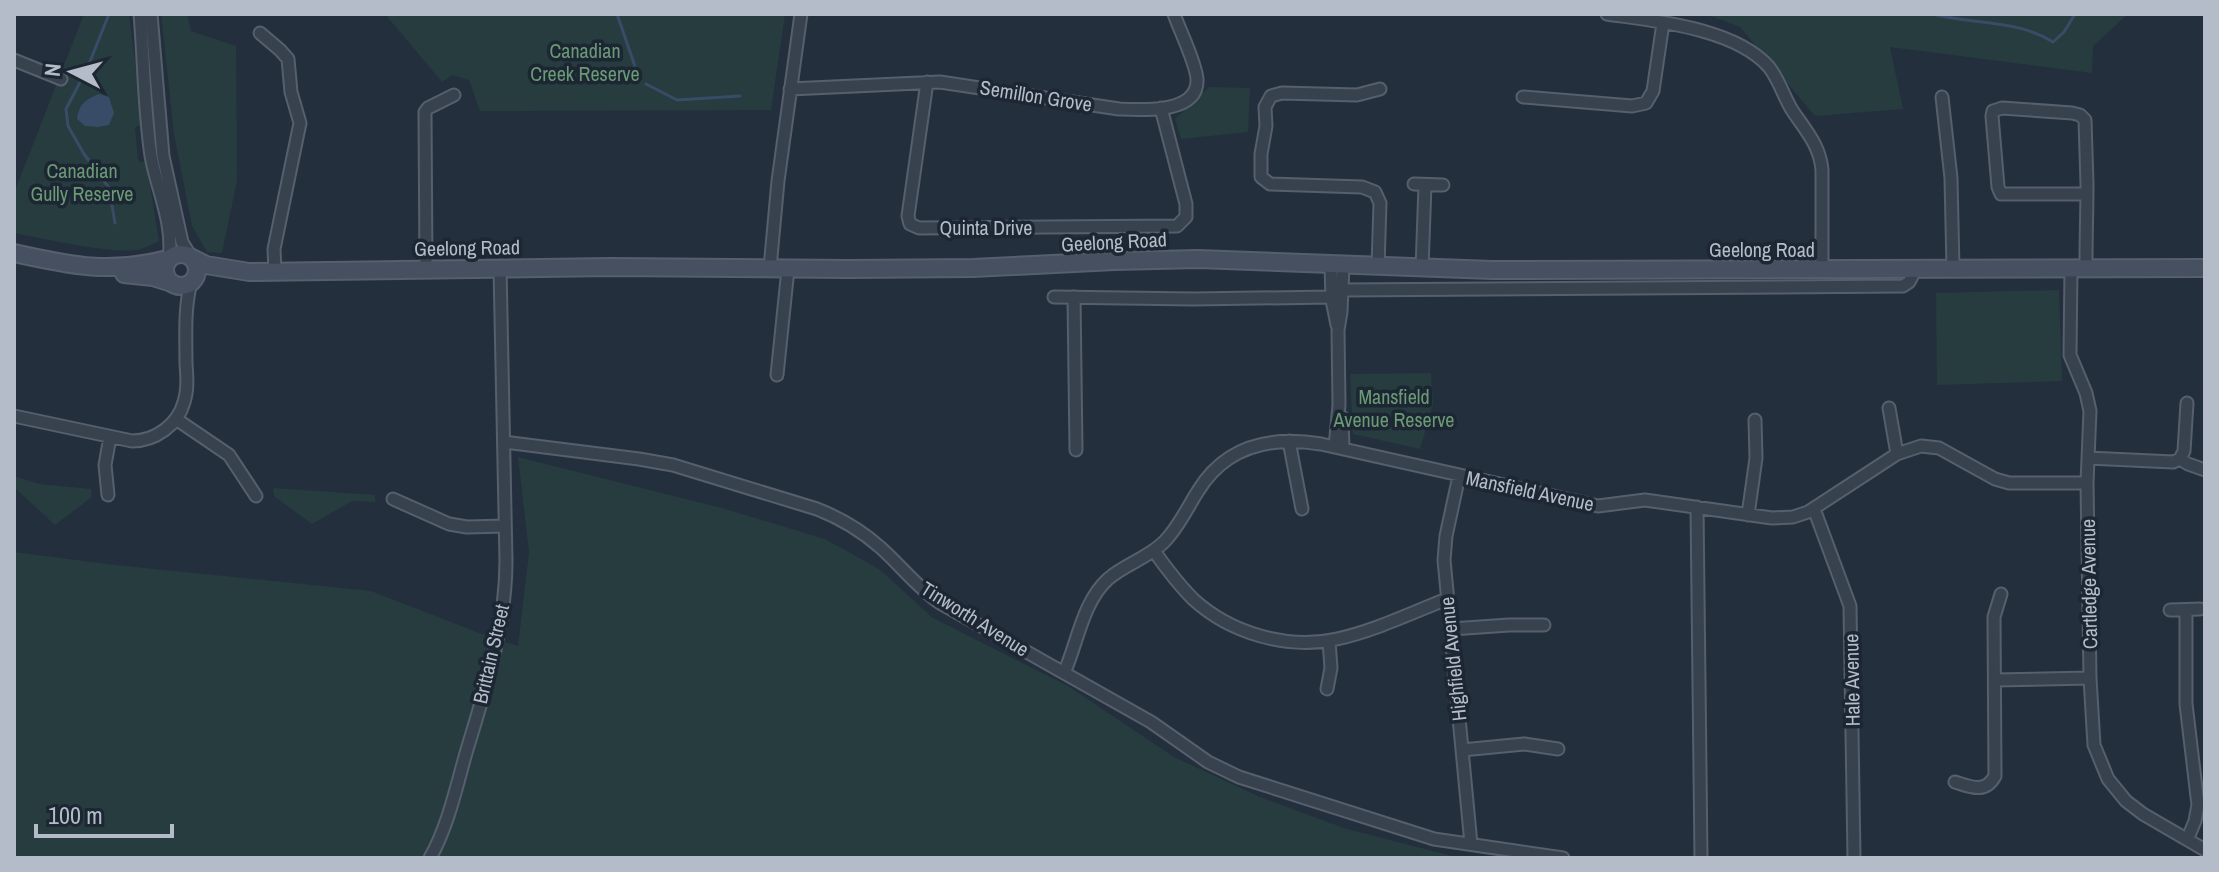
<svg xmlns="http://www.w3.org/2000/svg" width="2219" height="872" font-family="'Archivo Narrow',sans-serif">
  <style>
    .green { fill: #263c3f }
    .water { fill: #394c67 }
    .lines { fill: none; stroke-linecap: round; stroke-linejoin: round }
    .stream { stroke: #394c67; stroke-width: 3 }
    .minor-casing { stroke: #565f6c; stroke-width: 15 }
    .secondary-casing { stroke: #565f6c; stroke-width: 20 }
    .minor { stroke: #38414e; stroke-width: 11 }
    .secondary { stroke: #465061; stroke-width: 16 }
    .labels { text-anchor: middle; stroke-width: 7; stroke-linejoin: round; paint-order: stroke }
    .park-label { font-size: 20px; fill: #6b9a76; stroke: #1d2633 }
    .street-label { font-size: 20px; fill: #b4bcc9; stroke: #1d2633 }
  </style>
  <rect width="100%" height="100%" fill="#242f3e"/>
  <path class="green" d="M 84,14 L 129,14 L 143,125 L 137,126 L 135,128 L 138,159 L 140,162 L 146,161 L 159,241 C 153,244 147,247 141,249 C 117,256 42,238 14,233 L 14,193 Z
    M 161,14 L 187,14 L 191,31 L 236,46 L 237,181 L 222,253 L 207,252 L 192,226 L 174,134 Z
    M 385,14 L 785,14 L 771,110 L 480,111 L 469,80 L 452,75 L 442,82 Z
    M 1706,14 L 2128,14 L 2093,46 L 2092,73 L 1890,47 L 1903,109 L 1815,116 L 1740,27 Z
    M 1209,87 L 1250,88 L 1248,132 L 1181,139 L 1175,119 Z
    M 2059,290 L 2062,381 L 1937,385 L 1936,293 Z
    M 1431,373 L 1433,404 L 1420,449 L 1353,434 L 1350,374 Z
    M 518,457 L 722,508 L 825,539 L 879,569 L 933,618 L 1068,686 L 1174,757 L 1260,797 L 1347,829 L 1460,858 L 14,858 L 14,552 L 115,565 L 371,591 L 487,636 L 518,646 L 529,552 Z
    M 14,476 L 39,484 L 91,489 L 92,497 L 55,525 L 14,487 Z
    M 273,488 L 375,495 L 375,502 L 352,501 L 312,524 L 274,496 Z"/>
  <path class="water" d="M 99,94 L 109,97 L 114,113 L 109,125 L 98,127 L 85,126 L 77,119 C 79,104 85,100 99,94 Z"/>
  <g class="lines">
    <path class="stream" d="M 109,14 L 87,69 L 66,109 L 68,126 L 84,154 L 109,188 L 115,223
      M 617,14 L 640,81
      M 1933,14 C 1974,25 2016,19 2053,42 L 2064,32 L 2075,14
      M 646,84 L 677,100 L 740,96"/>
    <defs>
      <path id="minor" d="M 140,14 C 144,61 144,109 151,156 C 157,190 174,223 169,259
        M 151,14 L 163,156 L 182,242 L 191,257
        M 1607,14 C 1655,21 1735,28 1769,67 C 1779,80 1784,97 1792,110 C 1805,130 1820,145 1822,170 L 1822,270
        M 260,33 L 280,50 L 288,59 L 291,92 L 300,123 L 274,249 L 275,272
        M 14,60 L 61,79
        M 927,82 L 908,216 L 910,224 L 919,228 L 1177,226 L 1186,217 L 1186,204 L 1161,108
        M 790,89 L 940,82 L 1119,109 C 1142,110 1199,114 1197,79 C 1196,63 1180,31 1174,14
        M 1523,97 L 1632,106 L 1646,103 L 1653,91 L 1663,23
        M 1942,97 L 1951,178 L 1953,269
        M 1414,184 L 1443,185
        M 2086,261 C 2086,235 2087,210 2087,184 L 2085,120 L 2080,115 L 2072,113 L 2002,108 L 1993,111 L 1992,116 L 1998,187 L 2001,194 L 2087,194
        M 1331,265 L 1332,300 L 1337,325
        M 1378,267 L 1380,203 L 1375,192 L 1362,187 L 1270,184 L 1261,177 L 1261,154 L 1266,126 L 1265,107 L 1271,96 L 1282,93 L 1357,95 L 1380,89
        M 426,268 L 425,112 L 428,108 L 454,95
        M 770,268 L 778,181 L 801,14
        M 2071,268 L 2070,355 L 2086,393 L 2090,411 L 2087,483 L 2090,678 L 2094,745 L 2108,779 L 2126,801 L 2143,814 L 2205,850
        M 1422,269 L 1425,185
        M 1342,290 L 1903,286 L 1909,282 L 1916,269
        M 1054,297 L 1193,299 L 1331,297
        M 1074,297 L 1076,450
        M 777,375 L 788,269
        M 1889,408 L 1897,454
        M 14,416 L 132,441 C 155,441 178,425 184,402 C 188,390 187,377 186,364 C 186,337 184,309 191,282
        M 1342,417 L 1343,449
        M 176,419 L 229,455 L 256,496
        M 1289,441 L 1302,509
        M 504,442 L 639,459 L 673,465 L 817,509 C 840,518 862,531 881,548 C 901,566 918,588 940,603 L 1151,722 L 1208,762 L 1239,777 L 1434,839 L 1563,858
        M 1335,447 L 1339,405 L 1338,330 L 1341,312 L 1343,266
        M 2088,458 L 2173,462 L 2180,459 L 2188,464 L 2205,470
        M 2180,459 L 2184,451 L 2187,403
        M 1459,476 L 1446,536 L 1444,560 L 1471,844
        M 108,495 L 105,465 L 110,437
        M 393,499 L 449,524 L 467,527 L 505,526
        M 1697,507 L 1701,858
        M 1814,509 L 1850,606 L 1854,858
        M 1748,515 L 1756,458 L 1755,420
        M 1154,551 C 1166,568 1178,584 1193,599 C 1230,633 1287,650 1337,639 C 1374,631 1411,613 1447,599
        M 2170,610 L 2200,609
        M 2186,610 L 2186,704 L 2198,805 L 2195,821 L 2188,838
        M 1451,629 L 1509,625 L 1544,625
        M 1064,673 C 1078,642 1082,603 1108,579 C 1125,564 1148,558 1164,542 C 1179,527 1187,508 1198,491 C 1226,445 1272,436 1321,444 L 1598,506 L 1645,500 L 1772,518 L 1793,517 L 1808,512 L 1897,454 L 1921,446 L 1939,448 L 1995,479 L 2009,483 L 2087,483
        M 1995,680 L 2090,678
        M 1327,689 L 1331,668 L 1329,641
        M 1462,750 L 1524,744 L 1558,749
        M 1955,782 C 1971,787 1985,794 1995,776 L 1994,617 L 2001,594
        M 430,858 C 448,826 456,788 466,753 C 485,690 506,627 506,561 L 500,267"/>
      <path id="secondary" d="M 14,253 C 72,266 110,274 168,259
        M165 270a16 16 0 1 1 32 0a16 16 0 1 1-32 0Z
        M 192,258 L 206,265 L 249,272 L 610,267 L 848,269 L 973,268 L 1114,261 L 1198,259 L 1492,270 L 2205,268
        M 124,274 L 153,277 L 172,283"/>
    </defs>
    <use href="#minor" class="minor-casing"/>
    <use href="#secondary" class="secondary-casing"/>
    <use href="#minor" class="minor"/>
    <use href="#secondary" class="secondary"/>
  </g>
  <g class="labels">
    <g class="park-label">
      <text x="585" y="58">Canadian<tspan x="585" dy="23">Creek Reserve</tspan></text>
      <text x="82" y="178">Canadian<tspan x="82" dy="23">Gully Reserve</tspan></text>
      <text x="1394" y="404">Mansfield<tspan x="1394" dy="23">Avenue Reserve</tspan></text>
    </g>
    <g class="street-label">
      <text transform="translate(1036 96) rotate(9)" y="7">Semillon Grove</text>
      <text x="986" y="235">Quinta Drive</text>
      <text transform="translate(1114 242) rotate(-3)" y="7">Geelong Road</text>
      <text transform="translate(467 248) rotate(-1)" y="7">Geelong Road</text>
      <text x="1762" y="257">Geelong Road</text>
      <text transform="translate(1530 491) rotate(12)" y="7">Mansfield Avenue</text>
      <text transform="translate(2089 584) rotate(-91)" y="7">Cartledge Avenue</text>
      <text transform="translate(975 619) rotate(32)" y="7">Tinworth Avenue</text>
      <text transform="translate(491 654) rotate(-77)" y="7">Brittain Street</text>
      <text transform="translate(1453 659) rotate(-96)" y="7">Highfield Avenue</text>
      <text transform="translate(1852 680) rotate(-91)" y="7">Hale Avenue</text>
    </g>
  </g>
  <rect width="2219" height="872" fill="none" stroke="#b4bcc9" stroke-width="32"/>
  <g transform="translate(72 72) rotate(276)" stroke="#1d2633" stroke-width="6" paint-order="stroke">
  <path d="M0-6L14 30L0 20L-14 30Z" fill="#b4bcc9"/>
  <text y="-12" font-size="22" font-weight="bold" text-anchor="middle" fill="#b4bcc9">N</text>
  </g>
  <path d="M36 824v12h136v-12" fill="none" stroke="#b4bcc9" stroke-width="4"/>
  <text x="48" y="824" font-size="24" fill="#b4bcc9" stroke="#1d2633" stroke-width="6" paint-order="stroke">100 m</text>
</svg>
